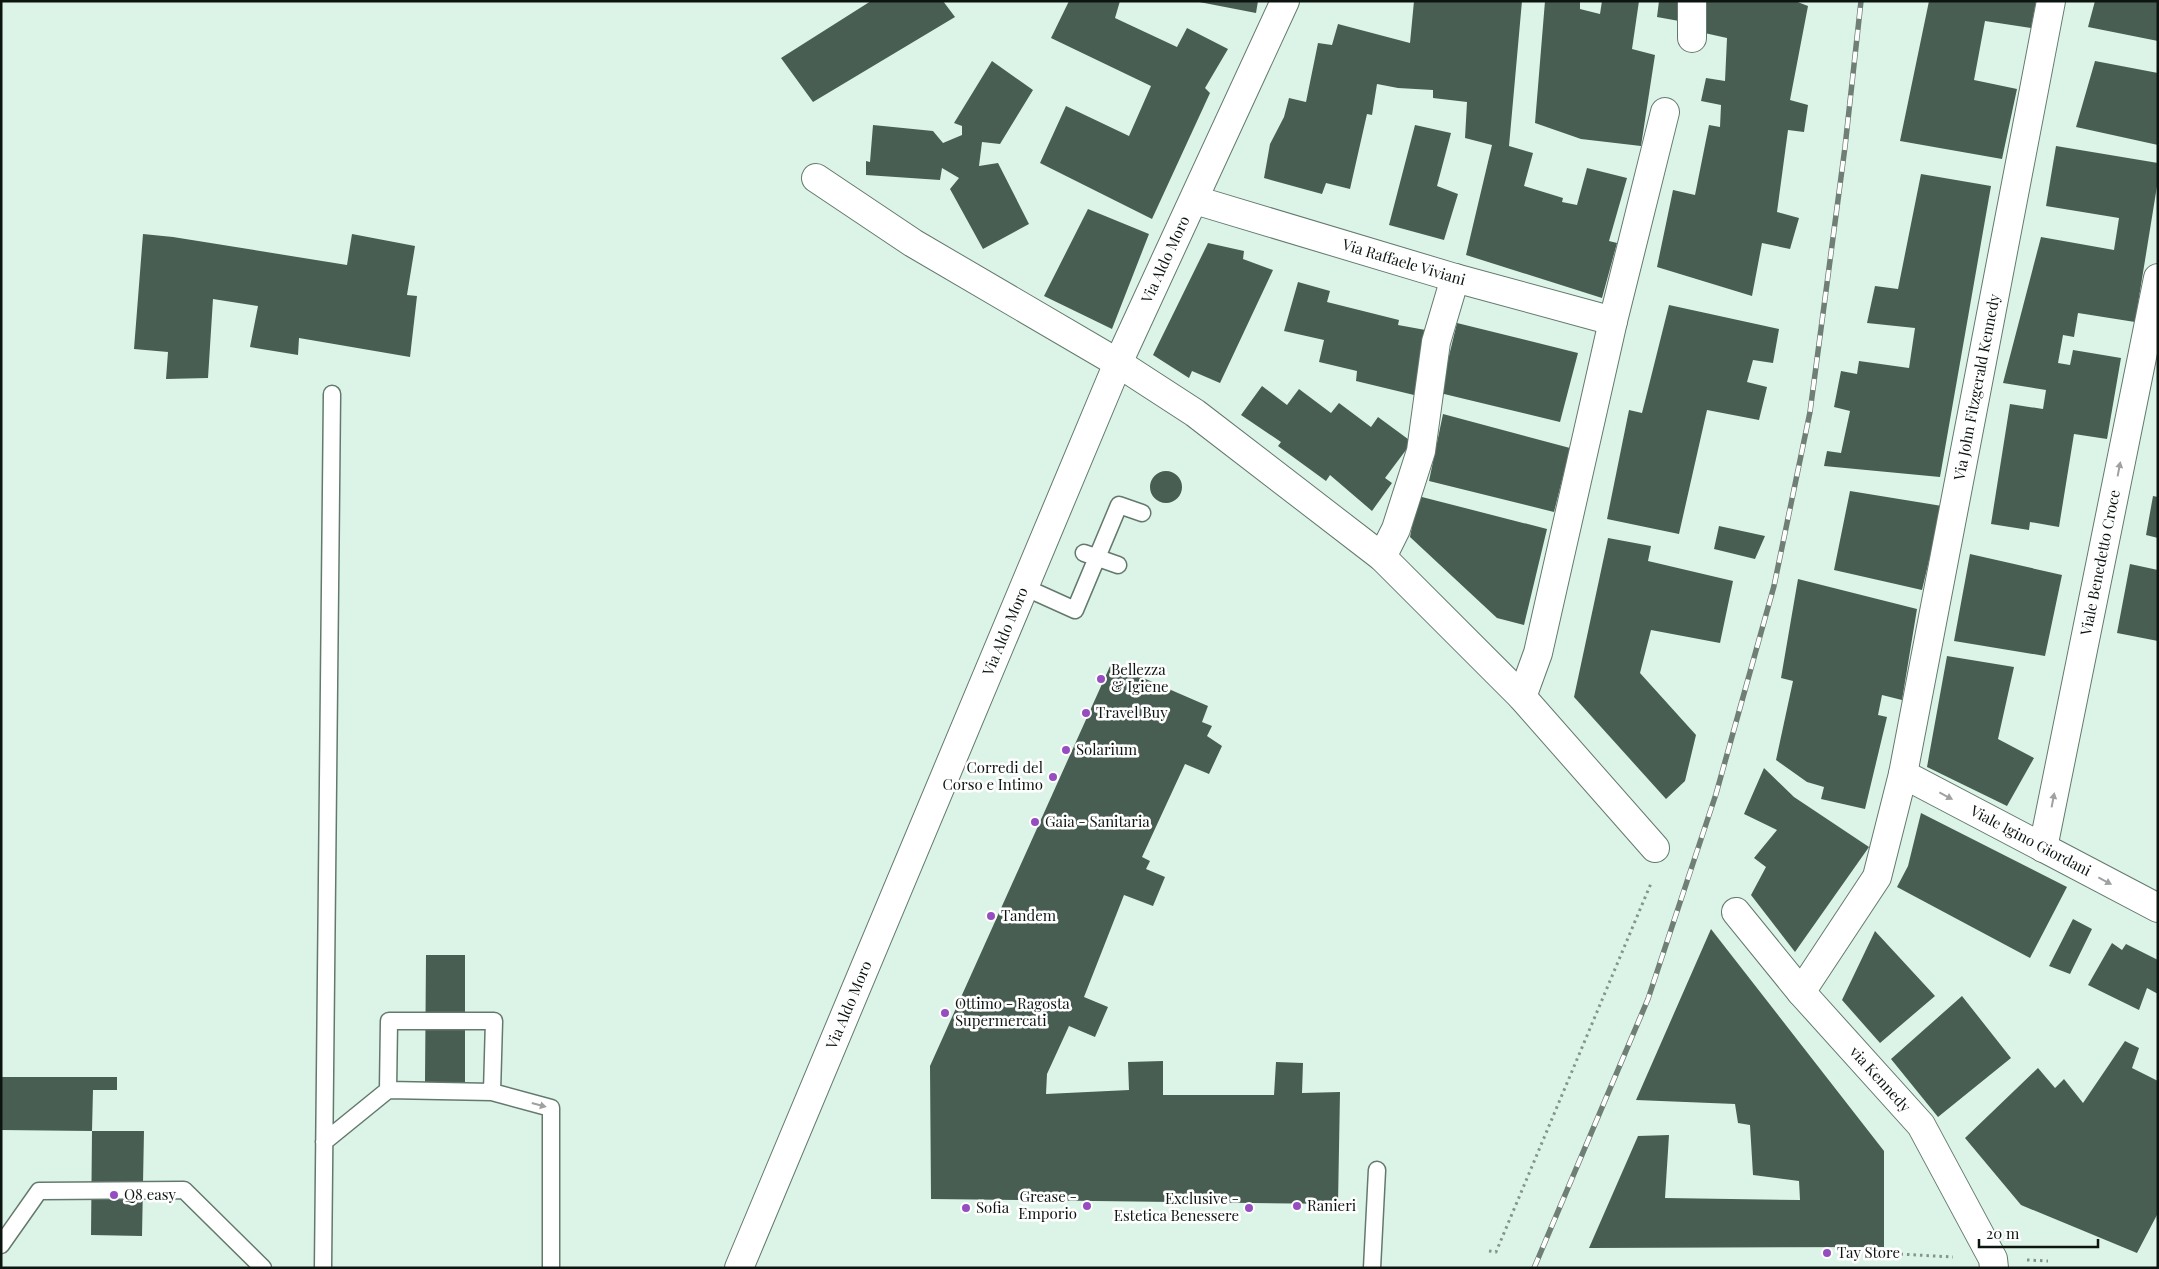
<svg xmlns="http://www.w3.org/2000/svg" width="2159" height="1269" font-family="'Playfair Display',serif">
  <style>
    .building { fill: #495e52 }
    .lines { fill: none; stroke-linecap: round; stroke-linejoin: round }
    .service-casing { stroke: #63796d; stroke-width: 19 }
    .minor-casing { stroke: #63796d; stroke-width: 30 }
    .path { stroke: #83958b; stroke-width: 3; stroke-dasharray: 2.5 4; stroke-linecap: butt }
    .service { stroke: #fff; stroke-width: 16 }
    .minor { stroke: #fff; stroke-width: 28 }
    .rail-casing { stroke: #6f7f76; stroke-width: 5.5 }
    .rail { stroke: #fff; stroke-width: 4; stroke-dasharray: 11; stroke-linecap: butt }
    .oneway { fill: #9ea19f }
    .poi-dot { fill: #964dc0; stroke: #fff; stroke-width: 2 }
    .labels { text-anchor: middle; stroke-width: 5; stroke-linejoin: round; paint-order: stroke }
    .street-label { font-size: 15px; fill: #0c1510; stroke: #fff }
    .poi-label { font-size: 15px; fill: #0c1510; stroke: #fff; text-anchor: start }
  </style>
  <rect width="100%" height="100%" fill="#dcf4e7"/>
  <path class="building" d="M 871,1 L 943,1 L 955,17 L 813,102 L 781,58 Z
    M 1069,1 L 1120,1 L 1115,18 L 1177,47 L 1187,28 L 1228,49 L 1205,88 L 1210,93 L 1152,219 L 1040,163 L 1066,106 L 1129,136 L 1151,86 L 1051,38 Z
    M 1194,1 L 1258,1 L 1256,13 Z
    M 1414,1 L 1522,1 L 1509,146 L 1533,153 L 1524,186 L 1563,198 L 1562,202 L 1577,205 L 1587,168 L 1627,178 L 1609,241 L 1617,243 L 1602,298 L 1466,255 L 1492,145 L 1465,138 L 1467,102 L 1433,98 L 1433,90 L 1398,88 L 1377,84 L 1372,115 L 1367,114 L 1350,189 L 1326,183 L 1322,194 L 1264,178 L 1270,144 L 1284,117 L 1289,98 L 1306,102 L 1318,43 L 1332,45 L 1338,24 L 1410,43 Z
    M 1545,1 L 1580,1 L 1580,9 L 1600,14 L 1602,1 L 1639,1 L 1632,49 L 1655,55 L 1641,146 L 1581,139 L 1535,123 Z
    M 1659,1 L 1682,1 L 1679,21 L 1657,17 Z
    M 1704,1 L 1795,1 L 1808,6 L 1790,100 L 1808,105 L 1804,132 L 1788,130 L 1777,212 L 1799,218 L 1790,249 L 1762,243 L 1752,296 L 1657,267 L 1673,190 L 1695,195 L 1709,125 L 1720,127 L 1721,105 L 1701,101 L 1706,78 L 1725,81 L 1727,38 L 1700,32 Z
    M 1929,1 L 2036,1 L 2031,28 L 1985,21 L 1974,80 L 2017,89 L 2002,159 L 1900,141 Z
    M 2095,1 L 2158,1 L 2158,41 L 2088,27 Z
    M 992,61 L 1033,90 L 1000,144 L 982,142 L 979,166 L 998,163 L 1029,224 L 983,249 L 950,189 L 959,178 L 942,168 L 940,180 L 866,175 L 866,161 L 870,162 L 873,125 L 933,131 L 943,143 L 962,135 L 962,126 L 954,123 Z
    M 2095,61 L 2158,73 L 2158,145 L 2076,127 Z
    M 1415,125 L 1451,133 L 1437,186 L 1458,194 L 1444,240 L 1389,225 Z
    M 2056,146 L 2158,163 L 2158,180 L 2135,322 L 2078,313 L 2074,337 L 2063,335 L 2058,363 L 2070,365 L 2073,350 L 2121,358 L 2107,439 L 2074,434 L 2059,527 L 2030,522 L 2029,530 L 1991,524 L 2010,404 L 2043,409 L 2046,390 L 2003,383 L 2041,237 L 2114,250 L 2119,218 L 2046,206 Z
    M 1921,174 L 1991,186 L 1940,477 L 1824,466 L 1827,451 L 1841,453 L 1850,411 L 1834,407 L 1841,371 L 1857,374 L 1859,361 L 1909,368 L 1915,328 L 1867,323 L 1875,286 L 1898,289 Z
    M 1088,209 L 1149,234 L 1112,329 L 1044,296 Z
    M 143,234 L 173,237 L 347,265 L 352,234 L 415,246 L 407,295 L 417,296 L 410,357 L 299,338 L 298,355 L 250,347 L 258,306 L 213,299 L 208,378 L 166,379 L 168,352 L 134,349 Z
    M 1208,243 L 1244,251 L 1243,259 L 1273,270 L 1220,383 L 1192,371 L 1189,378 L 1153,355 Z
    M 1298,282 L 1330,291 L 1327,302 L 1399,320 L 1398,325 L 1431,331 L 1414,395 L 1356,381 L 1357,371 L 1319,362 L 1324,340 L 1284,331 Z
    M 1669,305 L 1779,329 L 1773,363 L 1753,360 L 1747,382 L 1767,387 L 1759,420 L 1707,410 L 1679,534 L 1607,519 L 1629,410 L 1642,413 Z
    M 1457,323 L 1578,353 L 1560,422 L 1440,393 Z
    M 1262,386 L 1287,405 L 1299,389 L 1331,413 L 1339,403 L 1371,427 L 1378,417 L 1412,442 L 1385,478 L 1392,483 L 1372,511 L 1330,475 L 1326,481 L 1278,446 L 1281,442 L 1241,415 Z
    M 1443,414 L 1570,448 L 1554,512 L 1429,481 Z
    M1150 487a16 16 0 1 1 32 0a16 16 0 1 1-32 0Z
    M 1850,491 L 1942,506 L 1922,590 L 1834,570 Z
    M 1418,496 L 1547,529 L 1524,625 L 1497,618 L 1410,537 Z
    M 2153,496 L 2158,497 L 2158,538 L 2146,535 Z
    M 1719,526 L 1765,536 L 1755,559 L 1714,549 Z
    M 1608,538 L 1651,546 L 1648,561 L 1733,581 L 1720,643 L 1651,630 L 1640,673 L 1696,735 L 1685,781 L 1666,799 L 1574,697 Z
    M 1970,554 L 2062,575 L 2045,656 L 1954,641 Z
    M 2130,564 L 2158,570 L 2158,641 L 2117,633 Z
    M 1798,579 L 1917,609 L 1902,700 L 1882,695 L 1878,715 L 1887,717 L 1865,809 L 1821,799 L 1824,787 L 1807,782 L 1776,760 L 1793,681 L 1781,678 Z
    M 1947,656 L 2014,667 L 1998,739 L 2034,758 L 2007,806 L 1927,767 Z
    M 1111,664 L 1208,706 L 1202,722 L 1212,726 L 1207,736 L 1222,746 L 1209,774 L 1185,764 L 1142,857 L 1150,861 L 1146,869 L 1165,877 L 1153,906 L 1124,895 L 1084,997 L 1108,1007 L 1095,1037 L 1069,1026 L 1047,1074 L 1046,1094 L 1129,1090 L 1128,1062 L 1163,1061 L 1163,1095 L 1274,1095 L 1276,1062 L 1303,1063 L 1302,1093 L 1340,1092 L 1338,1204 L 931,1199 L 930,1066 Z
    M 1764,768 L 1794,797 L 1869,847 L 1795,952 L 1751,895 L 1766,867 L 1754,858 L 1777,830 L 1744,814 Z
    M 1921,813 L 2067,887 L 2030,958 L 1897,887 L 1908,866 Z
    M 2073,919 L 2092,929 L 2070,974 L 2049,966 Z
    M 1711,929 L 1884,1151 L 1884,1247 L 1589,1248 L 1638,1136 L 1669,1135 L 1665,1198 L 1800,1200 L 1799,1181 L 1753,1175 L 1750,1125 L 1738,1123 L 1735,1104 L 1636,1100 Z
    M 1875,931 L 1935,996 L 1880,1043 L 1842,1000 Z
    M 2112,943 L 2122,950 L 2126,944 L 2158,960 L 2158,994 L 2147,988 L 2139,1010 L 2088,985 Z
    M 426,955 L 465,955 L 465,1082 L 425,1082 Z
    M 1962,996 L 2011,1058 L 1938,1117 L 1891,1059 Z
    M 2125,1041 L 2139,1048 L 2132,1068 L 2158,1081 L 2158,1213 L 2137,1253 L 2021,1205 L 1965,1138 L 2038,1068 L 2055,1088 L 2064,1079 L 2083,1103 Z
    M 1,1077 L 117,1077 L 117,1090 L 93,1090 L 92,1131 L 144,1131 L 142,1236 L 91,1235 L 92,1131 L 1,1130 Z"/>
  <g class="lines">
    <defs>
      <path id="service" d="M 1084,553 L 1118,565
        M 1024,587 L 1075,610 L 1119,505 L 1142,513
        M 388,1090 L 492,1092 L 551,1108 L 551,1268
        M 324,1142 L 388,1090 L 389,1021 L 494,1021 L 492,1092
        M 1,1245 L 39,1191 L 184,1190 L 263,1268
        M 323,1268 L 332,394
        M 1372,1268 L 1377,1170"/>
      <g id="minor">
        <path d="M 1692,38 L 1692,1"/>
        <path d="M 816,178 L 913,243 L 1118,363 L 1195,413 L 1382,557 L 1522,697 L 1655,848"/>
        <path id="s1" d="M 1195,200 L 1455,278 L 1613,321"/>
        <path d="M 1382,557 L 1396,529 L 1421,451 L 1436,342 L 1455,278"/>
        <path d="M 1522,697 L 1538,653 L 1613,321 L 1665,112"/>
        <path id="s2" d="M 1903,774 L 2158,908"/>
        <path id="s3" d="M 2043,848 L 2158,278"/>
        <path id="s4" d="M 1736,912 L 1801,992 L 1921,1125 L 1993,1259 L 1994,1268"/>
        <path id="s5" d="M 1801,992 L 1877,877 L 1903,774 L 2051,1"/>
        <path id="s6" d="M 739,1268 L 1118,363 L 1285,1"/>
      </g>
    </defs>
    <use href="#service" class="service-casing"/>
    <use href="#minor" class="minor-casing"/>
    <path class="path" d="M 1489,1251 L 1496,1252 L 1652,881
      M 1881,1253 L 1953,1257
      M 2027,1260 L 2048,1261"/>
    <use href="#service" class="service"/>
    <use href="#minor" class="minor"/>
    <defs>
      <path id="rail" d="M 1534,1268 L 1648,999 L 1716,794 L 1774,586 L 1810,412 L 1845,147 L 1861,1"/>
    </defs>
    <use href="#rail" class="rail-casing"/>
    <use href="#rail" class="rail"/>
  </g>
  <defs><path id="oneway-solid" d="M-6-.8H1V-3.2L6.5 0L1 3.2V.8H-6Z" transform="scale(1.25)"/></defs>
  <g class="oneway">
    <use href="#oneway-solid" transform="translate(2119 469) rotate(-79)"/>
    <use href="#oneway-solid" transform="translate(1946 796) rotate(28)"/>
    <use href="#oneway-solid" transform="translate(2053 800) rotate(-79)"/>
    <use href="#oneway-solid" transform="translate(2105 881) rotate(28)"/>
    <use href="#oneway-solid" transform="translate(539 1105) rotate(15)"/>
  </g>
  <g class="poi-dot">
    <circle cx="1101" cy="679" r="5"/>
    <circle cx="1086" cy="713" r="5"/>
    <circle cx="1066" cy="750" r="5"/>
    <circle cx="1053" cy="777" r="5"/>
    <circle cx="1035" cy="822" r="5"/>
    <circle cx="991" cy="916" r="5"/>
    <circle cx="945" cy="1013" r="5"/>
    <circle cx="114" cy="1195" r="5"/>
    <circle cx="1087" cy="1206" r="5"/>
    <circle cx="1297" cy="1206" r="5"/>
    <circle cx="966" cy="1208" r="5"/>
    <circle cx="1249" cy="1208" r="5"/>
    <circle cx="1827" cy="1253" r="5"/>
  </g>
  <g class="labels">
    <g class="street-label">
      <text dy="5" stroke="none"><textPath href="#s6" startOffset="1095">Via Aldo Moro</textPath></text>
      <text dy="5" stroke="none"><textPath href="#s1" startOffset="218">Via Raffaele Viviani</textPath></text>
      <text dy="5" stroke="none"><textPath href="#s5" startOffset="638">Via John Fitzgerald Kennedy</textPath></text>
      <text dy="5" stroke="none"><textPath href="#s3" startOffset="291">Viale Benedetto Croce</textPath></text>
      <text dy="5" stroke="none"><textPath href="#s6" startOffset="690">Via Aldo Moro</textPath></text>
      <text dy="5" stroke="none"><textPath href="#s2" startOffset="144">Viale Igino Giordani</textPath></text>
      <text dy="5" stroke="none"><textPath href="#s6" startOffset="285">Via Aldo Moro</textPath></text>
      <text dy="5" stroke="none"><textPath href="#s4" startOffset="221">via Kennedy</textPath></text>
    </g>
    <g class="poi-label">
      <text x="1111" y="675">Bellezza<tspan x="1111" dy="17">&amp; Igiene</tspan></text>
      <text x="1096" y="718">Travel Buy</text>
      <text x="1076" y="755">Solarium</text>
      <text x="1043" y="773" text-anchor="end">Corredi del<tspan x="1043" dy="17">Corso e Intimo</tspan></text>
      <text x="1045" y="827">Gaia - Sanitaria</text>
      <text x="1001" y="921">Tandem</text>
      <text x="955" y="1009">Ottimo - Ragosta<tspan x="955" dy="17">Supermercati</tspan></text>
      <text x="124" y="1200">Q8 easy</text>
      <text x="1077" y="1202" text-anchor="end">Grease -<tspan x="1077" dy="17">Emporio</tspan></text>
      <text x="1239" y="1204" text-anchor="end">Exclusive -<tspan x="1239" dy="17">Estetica Benessere</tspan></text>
      <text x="1307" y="1211">Ranieri</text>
      <text x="976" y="1213">Sofia</text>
      <text x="1837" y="1258">Tay Store</text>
    </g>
  </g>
  <rect width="2159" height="1269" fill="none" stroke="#0c1510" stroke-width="5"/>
  <path d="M1979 1239v8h119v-8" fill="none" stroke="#0c1510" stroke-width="2.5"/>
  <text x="1986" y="1239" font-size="15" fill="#0c1510" stroke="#ffffff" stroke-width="4" paint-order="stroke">20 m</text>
</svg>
